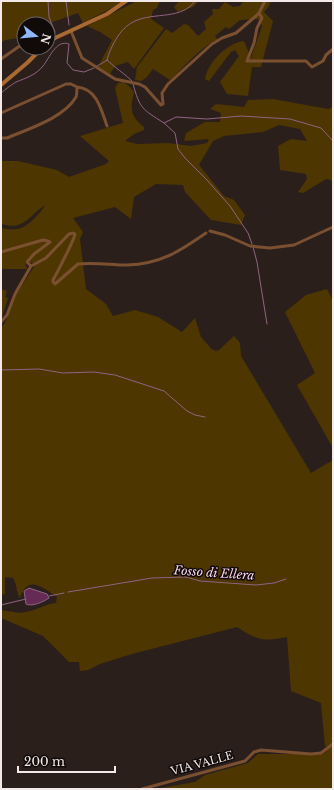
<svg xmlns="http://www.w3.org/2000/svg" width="334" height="790" font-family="'Libre Baskerville',serif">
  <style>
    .green { fill: #4d3600 }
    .water { fill: #652b55; stroke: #8f6481 }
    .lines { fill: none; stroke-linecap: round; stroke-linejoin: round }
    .stream { stroke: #8f6481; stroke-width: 1 }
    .street { stroke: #7a5030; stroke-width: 3 }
    .secondary { stroke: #ab6932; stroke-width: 4 }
    .labels { text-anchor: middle; stroke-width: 3; stroke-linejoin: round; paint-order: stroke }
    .street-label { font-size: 11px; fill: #f2e9e8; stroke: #100a09 }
    .water-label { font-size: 12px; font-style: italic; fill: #fcd6ef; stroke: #100a09 }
  </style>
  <rect width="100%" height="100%" fill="#2b1f1c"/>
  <path class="green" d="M 1,1 L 125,1 L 83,23 L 78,13 L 47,24 L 24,24 L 24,31 L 23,30 L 24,37 L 6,40 L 1,42 Z
    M 134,1 L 160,1 L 157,8 L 153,10 L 151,19 L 164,28 L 134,69 L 128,62 L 115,66 L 110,74 L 98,67 L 112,40 L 100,32 L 87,26 L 133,3 Z
    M 179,1 L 199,1 L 193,7 L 178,12 L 174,7 Z
    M 242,1 L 271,1 L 269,6 L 264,12 L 273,21 L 261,67 L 252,67 L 248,96 L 227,94 L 220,82 L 239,56 L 235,50 L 231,52 L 209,81 L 205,79 C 208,62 227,43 244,41 L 251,58 L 262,26 L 258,19 L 240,20 L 229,29 L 226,27 L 215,36 L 217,39 C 200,48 184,67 170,80 L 153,69 L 146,78 L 141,81 L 135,80 L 137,67 L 166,29 L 172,33 L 184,24 L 188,25 L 198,36 L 206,29 L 204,22 L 213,14 L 212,9 L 219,9 L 225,2 L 233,7 L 240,6 L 243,2 Z
    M 123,82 L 129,86 L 134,92 C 130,109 130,116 144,127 L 144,130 L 134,134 L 125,141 L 137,144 L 168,143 L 191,146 L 207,143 L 209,139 L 184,141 L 186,133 L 205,122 L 220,122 L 221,113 L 210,109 L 216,104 L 244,107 L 248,100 L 273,99 L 328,109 L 333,107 L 333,181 L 326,179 L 303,193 L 298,192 L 307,179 L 306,174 L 280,170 L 278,146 L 291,139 L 307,141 L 300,129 L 279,125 L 263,132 L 224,136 L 213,141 L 199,165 L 224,196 L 234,200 L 245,215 L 241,225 L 211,220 L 185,192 L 183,185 L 156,184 L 134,197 L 131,219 L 115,207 L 73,218 L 83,232 L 80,239 L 86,289 L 106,304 L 113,316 L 135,310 L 158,317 L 182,332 L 195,318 L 201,337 L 209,346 L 210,348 L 216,351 L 219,350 L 234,336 L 240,343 L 241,356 L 311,473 L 333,460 L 333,789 L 155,789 L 195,782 L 205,775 L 248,763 L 258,754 L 323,754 L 331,747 L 325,746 L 321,703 L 291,691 L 287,637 C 263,642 257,640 237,627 L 132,654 L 100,664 L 88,670 L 80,671 L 79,662 L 69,662 L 43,636 L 1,618 L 1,610 C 9,611 19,614 26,612 C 37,610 45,604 56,603 L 57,597 C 43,587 27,574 20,598 C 16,591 17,585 13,578 L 5,577 L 5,594 L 1,595 L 1,328 L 6,321 L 14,298 L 35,265 L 35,263 L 31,263 L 27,260 L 25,262 L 27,269 L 1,269 L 1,228 C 6,229 13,230 18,229 C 28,227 39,214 45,206 C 35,210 29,222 18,225 C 13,227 6,225 1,224 L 1,161 L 18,161 L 57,170 L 69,177 L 106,164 L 109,161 L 80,136 L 123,123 L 115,88 L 118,83 Z
    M 1,289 L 7,291 L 5,297 L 8,298 L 2,317 L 1,317 Z
    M 327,289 L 333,301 L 333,448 L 297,385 L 315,373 L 285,312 L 306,295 Z"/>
  <path class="water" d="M 29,588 L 47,594 L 49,598 C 43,602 32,607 26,604 L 24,591 Z"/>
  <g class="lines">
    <path class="stream" d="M 48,1 L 49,17 L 55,32
      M 66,1 L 69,25
      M 107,60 C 115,68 124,73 132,81
      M 97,66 C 100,64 105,62 107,60 C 108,57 109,53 110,51 C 116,38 122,27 135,21 C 155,12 182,20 195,1
      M 133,84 C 140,109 142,109 164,123 L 176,117 L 207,119 L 241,116 L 290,119 L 321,128 L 333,141
      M 1,93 C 6,89 11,85 16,82 C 26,78 36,75 43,66 C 49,59 56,39 69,44 L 67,63 L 73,70 L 84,72 L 94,68
      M 164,123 L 175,133 L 178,149 L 185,158 L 206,179 L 230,206 L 248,233 L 252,244
      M 253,247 L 257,262 L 267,324
      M 1,370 L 39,369 L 63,373 L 94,372 L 115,375 L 164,391 L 187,411 L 195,415 L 205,417
      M 68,592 L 152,578 L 186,577 L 200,581 L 256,585 L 274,583 L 286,579
      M 49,596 L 64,593
      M 1,605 L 26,599"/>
    <path class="street" d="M 259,13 L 262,18 L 257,28 L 254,43 L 247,61 L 306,61 L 312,67 L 323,61 L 326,55 L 333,49
      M 71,31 L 82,58 L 115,79 L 139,84 L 145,87 L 161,105 L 163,104 L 162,93 L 168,84 L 212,44 L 222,38 L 236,33 L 256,16 L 259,13 L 265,1
      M 1,59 L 24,43
      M 77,87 C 97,89 101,109 107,126
      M 1,113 L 66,84 L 71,84 L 77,87 C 77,90 77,94 76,97 C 64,118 28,129 7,138 L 1,138
      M 210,231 L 225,235 L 250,246 L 270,248 L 294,245 L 333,227
      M 1,252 L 43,240 L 48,241 L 50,242 L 34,254 L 27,262 L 31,266
      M 31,266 L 46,258 L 69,234 L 73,233 L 75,234 C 75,238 57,273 53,280 L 53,282 L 55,284 L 78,264 C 94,262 111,265 127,265 C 161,264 180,251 206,233
      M 1,322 L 7,315 L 15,294 L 31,266
      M 142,789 L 245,761 L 254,752 L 261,750 L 311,754 L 321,753 L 333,744"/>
    <path class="secondary" d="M 48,42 L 55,38 L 107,14 L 126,1
      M 1,85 L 27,63 L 42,48"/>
  </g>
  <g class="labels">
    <g class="street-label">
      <text transform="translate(202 763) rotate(-15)" y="4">VIA VALLE</text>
    </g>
    <g class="water-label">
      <text transform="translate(214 573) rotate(4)" y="4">Fosso di Ellera</text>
    </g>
  </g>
  <rect width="334" height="790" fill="none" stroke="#f2e9e8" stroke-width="4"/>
  <g transform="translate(36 36) rotate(106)"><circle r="19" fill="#100a09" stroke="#6a6362"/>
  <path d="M0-3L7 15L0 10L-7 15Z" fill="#90b8fd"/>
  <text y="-6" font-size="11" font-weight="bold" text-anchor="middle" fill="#f2e9e8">N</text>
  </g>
  <path d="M18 766v6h97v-6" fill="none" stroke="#f2e9e8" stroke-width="2"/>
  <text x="24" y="766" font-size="12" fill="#f2e9e8" stroke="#100a09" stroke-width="3" paint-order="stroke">200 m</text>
</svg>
